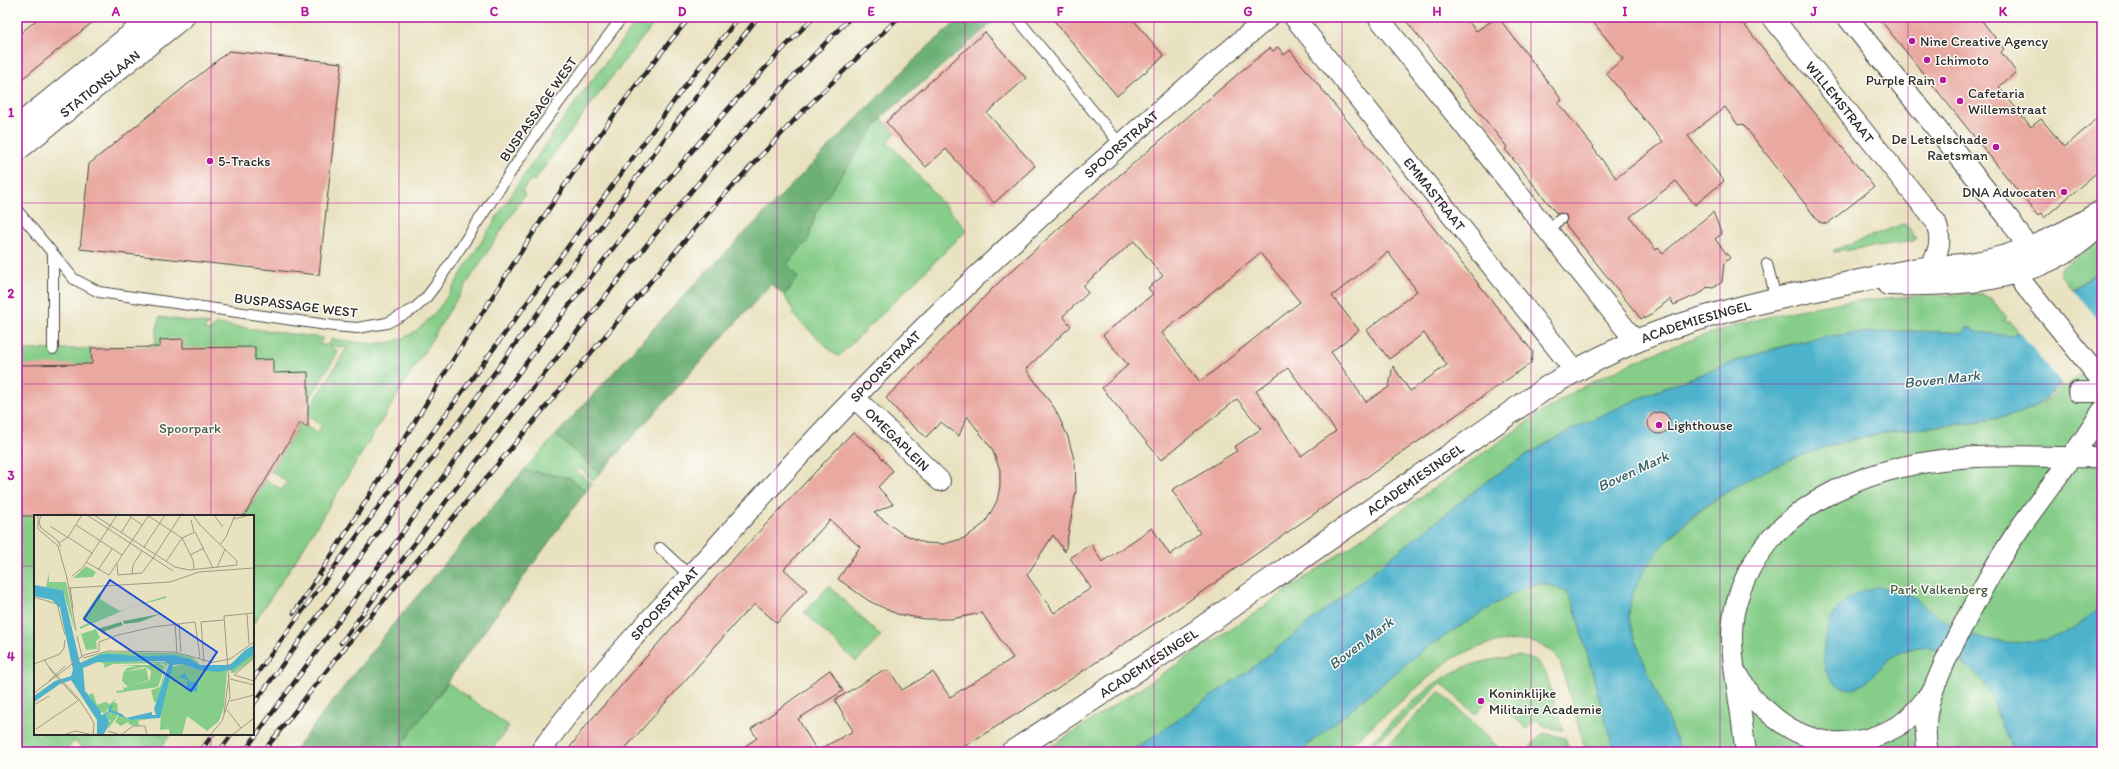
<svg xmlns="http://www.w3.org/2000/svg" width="2119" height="769" font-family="Itim,sans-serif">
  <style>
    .green { fill: #85cd88; stroke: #587c5a }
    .forest { fill: #6cb074; stroke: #4c6e50 }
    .water { fill: #4db2cc; stroke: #3c6e7c }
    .pier { fill: #e9e2c1 }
    .building { fill: #e9a8a0; fill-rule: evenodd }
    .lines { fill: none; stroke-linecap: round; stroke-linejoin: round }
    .lane-casing { stroke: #484642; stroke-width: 12 }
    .street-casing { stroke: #484642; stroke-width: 22 }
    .secondary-casing { stroke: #484642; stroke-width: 24 }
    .lane { stroke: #fff; stroke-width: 10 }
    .street { stroke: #fff; stroke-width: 20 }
    .secondary { stroke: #fff; stroke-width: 22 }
    .rail-casing { stroke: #2b2b2b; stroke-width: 4.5 }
    .rail { stroke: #fdfcf7; stroke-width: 3; stroke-dasharray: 9; stroke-linecap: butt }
    .grid { fill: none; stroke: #b5179e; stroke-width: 1; stroke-opacity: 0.55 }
    .poi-dot { fill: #b5179e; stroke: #fdfcf7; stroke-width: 1.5 }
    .labels { text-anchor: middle; stroke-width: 3; stroke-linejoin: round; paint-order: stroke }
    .poi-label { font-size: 14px; fill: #2b2b2b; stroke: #fdfcf7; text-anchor: start }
    .street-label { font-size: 14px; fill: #2b2b2b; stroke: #fdfcf7 }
    .park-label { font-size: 14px; fill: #465c47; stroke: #fdfcf7 }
    .water-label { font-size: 15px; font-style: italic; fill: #39616b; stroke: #fdfcf7 }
    .inset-road { fill: none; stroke: #9d9985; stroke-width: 1 }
    .view { fill: #1d4ed8; fill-opacity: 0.15; stroke: #1d4ed8; stroke-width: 2 }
    .inset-edge { fill: none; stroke: #2b2b2b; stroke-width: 2 }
    .neatline { fill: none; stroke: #b5179e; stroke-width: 1.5 }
    .grid-label { font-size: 13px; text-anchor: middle; font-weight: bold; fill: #b5179e }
  </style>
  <rect width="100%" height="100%" fill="#fdfcf7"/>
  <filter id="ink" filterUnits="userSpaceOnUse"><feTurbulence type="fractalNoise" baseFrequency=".025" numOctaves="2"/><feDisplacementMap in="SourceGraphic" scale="8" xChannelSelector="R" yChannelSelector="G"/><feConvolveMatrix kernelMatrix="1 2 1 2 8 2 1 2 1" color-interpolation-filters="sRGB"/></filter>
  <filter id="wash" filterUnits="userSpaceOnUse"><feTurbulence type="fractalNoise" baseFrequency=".012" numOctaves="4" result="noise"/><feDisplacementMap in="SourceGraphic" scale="16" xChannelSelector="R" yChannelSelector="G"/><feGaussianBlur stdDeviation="0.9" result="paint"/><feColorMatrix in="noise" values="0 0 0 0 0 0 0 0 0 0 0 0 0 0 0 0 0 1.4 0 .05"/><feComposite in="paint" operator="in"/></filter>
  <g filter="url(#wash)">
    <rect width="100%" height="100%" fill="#e9e2c1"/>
    <path class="green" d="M 640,17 L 659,17 L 603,88 L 534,181 L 531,179 L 522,191 L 525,194 L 446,316 L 294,563 L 253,624 L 253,516 L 244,516 L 266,480 L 282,490 L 287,482 L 271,471 L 300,423 L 317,433 L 322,425 L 306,414 L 347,348 L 329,345 L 338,352 L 239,516 L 35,516 L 35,734 L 171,734 L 158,752 L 110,752 L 100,746 L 97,752 L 91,752 L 73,741 L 66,752 L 17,752 L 17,282 L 21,282 L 22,350 L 154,347 L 159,317 L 209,324 L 203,329 L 209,331 L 216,324 L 323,338 L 319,344 L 328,345 L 332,339 C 358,342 385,349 409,335 C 436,320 452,288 468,263 C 484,238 499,213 515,189 C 554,130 597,73 640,17 Z
      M 881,118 L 896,133 L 887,141 L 967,230 L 838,357 L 792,314 L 794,312 L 784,295 L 792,287 L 787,264 L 808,240 L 816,212 Z
      M 1903,224 C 1908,225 1914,234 1916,239 L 1914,241 L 1834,252 L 1834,250 Z
      M 2102,239 L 2102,268 L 2073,289 L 2060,275 L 2060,269 Z
      M 1980,294 L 1992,299 L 2006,318 L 2002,321 L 2010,321 L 2018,330 L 2012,336 L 1975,332 L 1972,328 L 1963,333 C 1919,330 1857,330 1815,339 C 1776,346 1739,360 1702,374 C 1625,402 1549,436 1482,485 L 1252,668 L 1131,752 L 1043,752 L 1255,613 L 1529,421 C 1544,411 1559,400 1575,391 C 1656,347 1747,317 1838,303 C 1885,297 1933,295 1980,294 Z
      M 2102,352 L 2102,752 L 1681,752 C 1669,723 1657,694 1645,665 C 1639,650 1631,634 1629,617 C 1627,589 1650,558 1669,539 C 1734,473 1821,441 1911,429 C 1948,424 1989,424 2025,411 C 2049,403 2082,369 2102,352 Z
      M 556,435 L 600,473 L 593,481 L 580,468 L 577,472 L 592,483 L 586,491 L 570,478 L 524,470 Z
      M 1541,583 L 1564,590 L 1573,602 L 1614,752 L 1586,752 L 1559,659 C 1532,626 1479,644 1448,661 L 1342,752 L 1299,752 L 1423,650 L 1504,598 L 1522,588 Z
      M 829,586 L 881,636 L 856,662 L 804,612 Z
      M 1519,656 L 1535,660 L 1545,671 L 1563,730 L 1545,727 L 1536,719 L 1527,729 L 1491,697 L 1475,714 L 1441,683 C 1417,708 1391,730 1365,752 L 1360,752 C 1393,724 1423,683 1465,667 C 1482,661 1500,658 1519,656 Z
      M 448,683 L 509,726 L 490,752 L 403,752 L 402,743 Z
      M 1440,691 L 1503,752 L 1381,752 Z
      M 1543,733 L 1565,738 L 1570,752 L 1529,752 L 1532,749 L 1530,747 Z"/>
    <path class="forest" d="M 962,17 L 998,18 L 881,118 L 816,212 L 808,240 L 787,264 L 798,278 L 784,295 L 771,284 L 600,473 L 556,435 L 687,292 L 923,51 Z
      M 524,470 L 570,478 L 586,491 L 403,743 L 403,752 L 293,752 L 390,628 Z"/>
    <path class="water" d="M 2102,268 L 2102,352 L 2034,407 C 2019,415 2002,417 1985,420 C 1953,425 1920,427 1888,432 C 1807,446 1701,489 1653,558 C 1641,576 1629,594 1629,616 C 1630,632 1639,649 1645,664 C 1657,694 1669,723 1681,752 L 1614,752 L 1573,602 L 1564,590 L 1544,583 L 1533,584 L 1513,593 L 1423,650 L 1299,752 L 1131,752 L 1252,668 L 1482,485 C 1549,436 1625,402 1702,374 C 1739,360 1776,347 1815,339 C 1857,330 1919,330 1963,333 L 1966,328 L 1972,328 L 1975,332 L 2012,336 Z
      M 1875,587 C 1912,588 1917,603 1945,621 C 1998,654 2057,649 2102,606 L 2102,752 L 2014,752 C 2010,743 2005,734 2001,725 C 1996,711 1993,695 1984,683 C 1974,670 1963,662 1949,655 C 1939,651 1930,647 1920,647 C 1907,648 1894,655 1885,663 C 1871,675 1859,698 1837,685 C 1813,670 1825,622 1841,605 C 1851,595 1862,591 1875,587 Z"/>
    <path class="pier" d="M 2071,287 L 2102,324 L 2102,354 L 2064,387 L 2017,329 Z"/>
    <g id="blocks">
      <path class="building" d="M 40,17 L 99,17 L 17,83 L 17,36 Z
        M 1051,17 L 1131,17 L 1164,56 L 1117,96 Z
        M 1403,17 L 1465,17 L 1476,31 L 1498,17 L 1562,100 L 1558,103 L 1594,147 L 1593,148 L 1616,178 L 1663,142 L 1606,73 L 1623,59 L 1589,17 L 1738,17 L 1874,187 L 1827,224 L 1819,222 L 1743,124 L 1738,125 L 1725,107 L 1688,136 L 1724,181 L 1695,205 L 1676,181 L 1630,217 L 1656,250 L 1658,248 L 1663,253 L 1713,212 L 1722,234 L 1715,239 L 1730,258 L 1724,263 L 1722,282 L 1713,288 L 1707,287 L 1703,292 L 1674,305 L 1670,299 L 1645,319 L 1644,317 L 1641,319 L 1565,224 L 1567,219 L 1566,215 L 1561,213 L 1557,214 L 1505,149 L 1507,147 Z
        M 1878,17 L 1979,17 L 2004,49 L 2001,52 L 2016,72 L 1999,87 L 2031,127 L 2041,119 L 2065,147 L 2102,114 L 2102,168 L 2044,218 L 2041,213 L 2038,216 Z
        M 985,32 L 1026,78 L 987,113 L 1035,166 L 994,203 L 946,149 L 926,167 L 886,122 Z
        M 1278,47 L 1284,55 L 1290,50 L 1363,140 L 1533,352 L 1531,363 L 1180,607 L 1036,702 L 955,752 L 737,752 L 757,738 L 751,729 L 811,686 L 810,684 L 830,670 L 843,691 L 798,719 L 817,751 L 853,731 L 835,700 L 882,671 L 890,671 L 902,690 L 933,672 L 950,697 L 1013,658 L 982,613 L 951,619 L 925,619 L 897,614 L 869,601 L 838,579 L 860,547 L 830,520 L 784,569 L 807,590 L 777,623 L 755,604 L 741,617 L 622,752 L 567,752 L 583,729 L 719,574 L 853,432 L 875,450 L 893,471 L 878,487 L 893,504 L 874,513 L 901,533 L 925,543 L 944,544 L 965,538 L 985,523 L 997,501 L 1000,486 L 1000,470 L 992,449 L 967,416 L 959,436 L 941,422 L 926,437 L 905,419 L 886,398 L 995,286 L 1080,209 L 1245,68 L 1270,48 L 1273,51 ZM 1134,241 L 1163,276 L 1148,288 L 1153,294 L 1103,335 L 1128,365 L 1102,388 L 1161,460 L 1237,399 L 1261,429 L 1234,447 L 1237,451 L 1172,490 L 1200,533 L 1170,555 L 1152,528 L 1102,562 L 1091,544 L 1070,558 L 1091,588 L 1054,613 L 1027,575 L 1053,535 L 1065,552 L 1076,491 L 1075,463 L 1068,437 L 1055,409 L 1026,369 L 1071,326 L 1063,316 L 1088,293 L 1083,286 ZM 1388,252 L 1417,291 L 1367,330 L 1389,359 L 1424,333 L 1447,365 L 1410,391 L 1393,366 L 1389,387 L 1366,402 L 1331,352 L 1359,330 L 1332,296 ZM 1260,253 L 1300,302 L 1200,382 L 1162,333 ZM 1288,368 L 1336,431 L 1301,456 L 1256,391 Z
        M 229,51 L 342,63 L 319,275 L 80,249 L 89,164 Z
        M 183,339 L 183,348 L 255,347 L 255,360 L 273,359 L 273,373 L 308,372 L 308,428 L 300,423 L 244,516 L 17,516 L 17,462 L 20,462 L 17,365 L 92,364 L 91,348 L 160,347 L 160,340 Z
        M1648 423a11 11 0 1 1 22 0a11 11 0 1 1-22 0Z"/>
    </g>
  </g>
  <g filter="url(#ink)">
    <use href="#blocks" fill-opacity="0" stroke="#484642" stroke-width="1"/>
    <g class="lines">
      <defs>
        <path id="lane" d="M 1016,17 L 1120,144
          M 17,210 L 74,279 L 99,292 L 334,326 L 357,328 L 387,323 L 414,309 L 425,299 L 435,286 L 538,131 L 622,17
          M 1547,229 L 1561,219
          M 53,255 L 53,349
          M 1767,264 L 1776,298
          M 660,548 L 690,576"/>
        <g id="street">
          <path id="s1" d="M 1294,17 L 1575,371"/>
          <path d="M 1378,17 L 1636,342"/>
          <path id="s2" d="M 1772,17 L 1936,222 C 1942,241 1940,252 1928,268"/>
          <path d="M 1847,17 L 2010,220 L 2029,249"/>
          <path d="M 2022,282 L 2102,381"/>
          <path d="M 2078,392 L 2102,392"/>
          <path id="s3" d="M 855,398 L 940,481"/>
          <path d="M 1739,676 C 1743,682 1747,691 1751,697 C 1756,702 1762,707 1767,711 C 1806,747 1852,752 1898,726 C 1910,719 1921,705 1930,694"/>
          <path id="s4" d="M 540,752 C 593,677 658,611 720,543 C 795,459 873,376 954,298 C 1055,200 1161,108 1269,17"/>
          <path d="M 1746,752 C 1743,735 1742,718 1739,701 C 1735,672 1728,638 1735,608 C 1760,507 1866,466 1960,458 C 2007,454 2055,458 2102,457"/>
          <path d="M 1928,752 C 1919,710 1937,680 1954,643 C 1973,606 1992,569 2015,535 C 2044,493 2076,455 2102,411"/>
        </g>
        <g id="secondary">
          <path d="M 17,127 L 153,17"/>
          <path id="s5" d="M 17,150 L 183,17"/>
          <path d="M 1888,284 C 1961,286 2047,281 2100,224"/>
          <path id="s6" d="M 1012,752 L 1194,633 L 1549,386 C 1588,363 1630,341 1674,327 C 1751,301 1832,287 1912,270 C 1932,266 1954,267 1975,263 C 2021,256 2063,235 2102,211"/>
        </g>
      </defs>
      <use href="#lane" class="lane-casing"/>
      <use href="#street" class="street-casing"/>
      <use href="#secondary" class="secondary-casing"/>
      <use href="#lane" class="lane"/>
      <use href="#street" class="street"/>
      <use href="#secondary" class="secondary"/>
      <defs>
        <path id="rail" d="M 294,613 C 426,415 537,201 690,17
          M 341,643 C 409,550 478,458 549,368 C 644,245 741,127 851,17
          M 253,679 L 685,86 L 739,17
          M 253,705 L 676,123 L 758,17
          M 200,752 L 213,734
          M 219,752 L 232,734
          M 244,752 C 317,651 390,550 463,449 C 572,299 683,149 814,17
          M 263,752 L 354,636 L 713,207 L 800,114 L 899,17"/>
      </defs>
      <use href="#rail" class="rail-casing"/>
      <use href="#rail" class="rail"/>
    </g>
  </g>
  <path class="grid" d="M 211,17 L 211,516M 399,17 L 399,752M 588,17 L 588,752M 777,17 L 777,752M 965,17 L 965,752M 1154,17 L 1154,752M 1342,17 L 1342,752M 1531,17 L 1531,752M 1720,17 L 1720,752M 1908,17 L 1908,752M 17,203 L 2102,203M 17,384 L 2102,384M 17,566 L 35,566M 253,566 L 2102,566M 211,734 L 211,752"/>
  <g class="poi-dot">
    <circle cx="1912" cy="41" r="4"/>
    <circle cx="1927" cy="60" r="4"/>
    <circle cx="1943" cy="80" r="4"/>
    <circle cx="1960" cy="101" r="4"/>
    <circle cx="1996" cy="147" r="4"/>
    <circle cx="210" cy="161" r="4"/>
    <circle cx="2064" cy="192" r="4"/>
    <circle cx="1659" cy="425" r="4"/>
    <circle cx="1481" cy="701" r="4"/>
  </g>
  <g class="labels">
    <g class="poi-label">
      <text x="1920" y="46">Nine Creative Agency</text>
      <text x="1935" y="65">Ichimoto</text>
      <text x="1935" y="85" text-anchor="end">Purple Rain</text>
      <text x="1968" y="98">Cafetaria<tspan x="1968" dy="16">Willemstraat</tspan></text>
      <text x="1988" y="144" text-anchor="end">De Letselschade<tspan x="1988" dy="16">Raetsman</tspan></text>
      <text x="218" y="166">5-Tracks</text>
      <text x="2056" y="197" text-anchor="end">DNA Advocaten</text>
      <text x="1667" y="430">Lighthouse</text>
      <text x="1489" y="698">Koninklijke<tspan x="1489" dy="16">Militaire Academie</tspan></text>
    </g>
    <g class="street-label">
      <text dy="5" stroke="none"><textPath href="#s5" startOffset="106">STATIONSLAAN</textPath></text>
      <text dy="5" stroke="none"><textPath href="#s2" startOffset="109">WILLEMSTRAAT</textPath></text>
      <text transform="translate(538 109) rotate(-55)" y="5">BUSPASSAGE WEST</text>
      <text dy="5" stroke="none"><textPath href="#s4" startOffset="842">SPOORSTRAAT</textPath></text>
      <text dy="5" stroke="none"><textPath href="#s1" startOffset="226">EMMASTRAAT</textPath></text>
      <text transform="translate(296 305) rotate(7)" y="5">BUSPASSAGE WEST</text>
      <text dy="5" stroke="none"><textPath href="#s6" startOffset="811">ACADEMIESINGEL</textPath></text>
      <text dy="5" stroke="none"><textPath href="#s4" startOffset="518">SPOORSTRAAT</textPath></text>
      <text dy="5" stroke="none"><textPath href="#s3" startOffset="59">OMEGAPLEIN</textPath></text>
      <text dy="5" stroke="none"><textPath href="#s6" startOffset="487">ACADEMIESINGEL</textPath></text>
      <text dy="5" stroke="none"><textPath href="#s4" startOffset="194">SPOORSTRAAT</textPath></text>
      <text dy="5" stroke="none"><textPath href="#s6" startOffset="163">ACADEMIESINGEL</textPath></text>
    </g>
    <g class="park-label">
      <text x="190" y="433">Spoorpark</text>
      <text x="1939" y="594">Park Valkenberg</text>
    </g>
    <g class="water-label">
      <text transform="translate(1942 379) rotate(-6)" y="5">Boven Mark</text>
      <text transform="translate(1633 471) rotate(-25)" y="5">Boven Mark</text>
      <text transform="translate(1361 643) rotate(-37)" y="5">Boven Mark</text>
    </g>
  </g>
  <g transform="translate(34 515)">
    <rect width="220" height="220" fill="#e9e2c1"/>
    <path d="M 52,51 L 62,57 L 59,62 L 39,63 ZM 15,58 L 15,67 L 32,67 L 41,116 L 29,75 L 12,72 ZM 65,78 L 68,80 L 66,84 L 86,96 L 116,86 L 132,81 L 132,83 L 97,92 L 46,114 L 46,112 L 56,107 L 55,105 L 51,107 L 49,102 ZM 62,114 L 66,123 L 62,126 L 63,134 L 52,135 L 47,119 ZM 72,137 L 142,138 L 159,143 L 167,150 L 153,143 L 137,140 L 106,141 L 70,139 L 45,147 ZM 220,139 L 220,143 L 200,158 L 197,158 L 197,155 ZM 67,146 L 134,147 L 123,187 L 120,187 L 117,175 L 126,172 L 132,151 L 130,149 L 124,148 L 131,151 L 124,172 L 83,178 L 82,176 L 90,175 L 88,168 L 90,173 L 94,172 L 88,166 L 89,158 L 93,153 L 102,151 L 84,150 L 114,150 L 123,148 L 79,149 L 71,153 L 69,148 L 66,147 L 53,152 ZM 109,152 L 113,153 L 117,156 L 116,165 L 94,171 L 115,166 L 112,153 L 91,157 ZM 149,149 L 164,155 L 193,156 L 190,192 L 185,206 L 173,216 L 153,201 L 148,220 L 136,220 L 135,214 L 126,215 L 127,196 L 137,152 ZM 52,175 L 54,180 L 59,178 L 63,190 L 71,187 L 76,189 L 82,184 L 80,188 L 83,188 L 84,198 L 73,194 L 72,199 L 63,195 ZM 76,197 L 84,200 L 74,214 L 74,207 L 77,206 L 72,202 ZM 85,200 L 98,205 L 114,204 L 104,206 L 105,211 L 96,210 L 94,207 L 87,211 L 81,207 Z" fill="#85cd88" fill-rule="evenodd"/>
    <path d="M 126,99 L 106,107 L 90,109 L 89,106 ZM 87,107 L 89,110 L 71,116 L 71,120 L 63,114 Z" fill="#6cb074"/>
    <path d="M 0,70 L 29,75 L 46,148 L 67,139 L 77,139 L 106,141 L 139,140 L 156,144 L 166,150 L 191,150 L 197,149 L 211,135 L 220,130 L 220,139 L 198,155 L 184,157 L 164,155 L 149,149 L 139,150 L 126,203 L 97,205 L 76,197 L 72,201 L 75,205 L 73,214 L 69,220 L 63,220 L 63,205 L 37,165 L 26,169 L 0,187 L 0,181 L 21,166 L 37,161 L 39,155 L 26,93 L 18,85 L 0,81 ZM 130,146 L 135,149 L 120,194 L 122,200 L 118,200 L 118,197 L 92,203 L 88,199 L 77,195 L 79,190 L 77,190 L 73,198 L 67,200 L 67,197 L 51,176 L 49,153 L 63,147 ZM 151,158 L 155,166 L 164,168 L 163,177 L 153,175 L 153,165 L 145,162 Z" fill="#4db2cc" fill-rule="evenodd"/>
    <path class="inset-road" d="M 4,0 L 4,14 L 24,31 L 33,63 L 42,116M 7,0 L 5,7 L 7,13 L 23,25 L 27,32M 53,0 L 119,43 L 108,58 L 84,60 L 83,49M 60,0 L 141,52 L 155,55 L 203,50 L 203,46 L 166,10 L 159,0M 94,0 L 108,10M 113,0 L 148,23 L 159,45 L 160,54M 180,0 L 189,12M 200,4 L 216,0M 157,5 L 160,17M 42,10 L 88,40M 16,11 L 33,22M 87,18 L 97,2M 34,22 L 58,38M 25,28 L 34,22 L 48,0M 186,30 L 192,22 L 201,0M 110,32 L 131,0M 156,40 L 170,33M 52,47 L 75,60 L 115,0M 132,47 L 148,23 L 161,17 L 179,53M 183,53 L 191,34M 64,55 L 78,34M 139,56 L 119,43 L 147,0M 98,59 L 99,50 L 108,36M 38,61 L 49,52 L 83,0M 36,72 L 39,93M 35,73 L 136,67 L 165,57 L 220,53M 0,82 L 23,89 L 31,120M 213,99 L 215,129M 141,109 L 143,137M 145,109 L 147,137M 43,121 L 48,142M 65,136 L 65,127 L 84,120 L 119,112 L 161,107 L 166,142 L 164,144M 50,140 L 65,136M 49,143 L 74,136 L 141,137 L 177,147M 220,143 L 200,160 L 220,166M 10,144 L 18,157 L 43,184M 170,147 L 167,107 L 190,105M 175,148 L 196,144 L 220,127M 0,149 L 26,139 L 30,133 L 31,125M 16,153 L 44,183 L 56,201 L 60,209 L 59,220M 196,164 L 220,170M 15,166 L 31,151M 0,178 L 50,140M 196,186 L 220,180M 0,190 L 15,181M 193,195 L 207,213M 190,199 L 195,160M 2,214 L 45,185M 74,216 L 86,220M 29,220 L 41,216 L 59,220M 87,220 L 99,211 L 111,211 L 113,220M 176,220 L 188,206 L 196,182 L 190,101 L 220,98M 198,220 L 220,203"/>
    <path class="view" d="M 76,65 L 183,137 L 157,176 L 50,104 Z"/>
    <rect width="220" height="220" class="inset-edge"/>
  </g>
  <rect width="2119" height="769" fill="none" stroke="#fdfcf7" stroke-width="44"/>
  <rect x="22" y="22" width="2075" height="725" class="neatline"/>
  <g class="grid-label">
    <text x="116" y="16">A</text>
    <text x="305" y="16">B</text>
    <text x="494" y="16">C</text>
    <text x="682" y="16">D</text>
    <text x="871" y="16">E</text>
    <text x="1060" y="16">F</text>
    <text x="1248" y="16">G</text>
    <text x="1437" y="16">H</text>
    <text x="1625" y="16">I</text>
    <text x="1814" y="16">J</text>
    <text x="2003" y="16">K</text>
    <text x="11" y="117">1</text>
    <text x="11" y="298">2</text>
    <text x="11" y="480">3</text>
    <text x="11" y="661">4</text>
  </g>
</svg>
